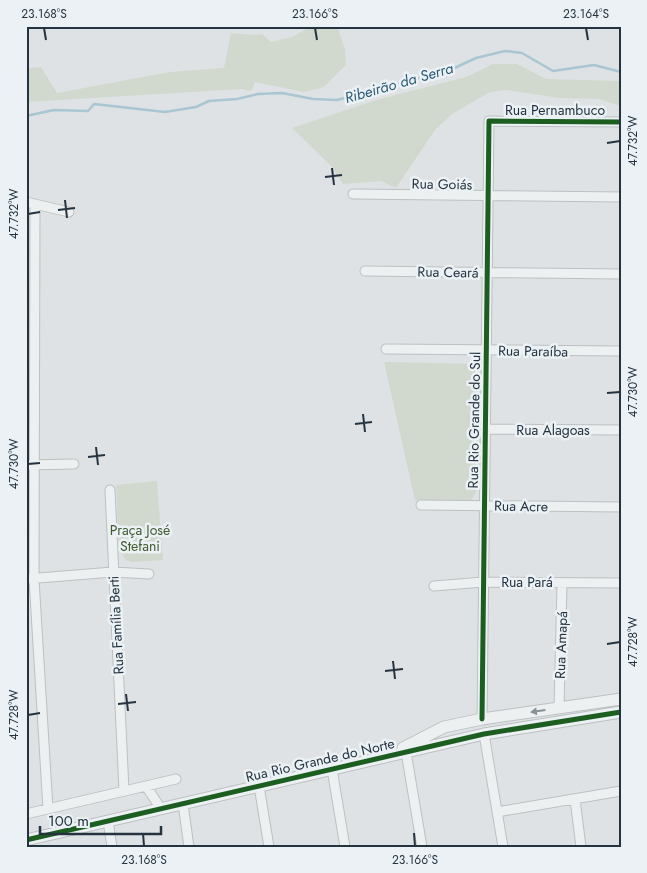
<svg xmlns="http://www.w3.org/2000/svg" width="647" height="873" font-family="Jost,sans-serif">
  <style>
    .green { fill: #d1d9ce }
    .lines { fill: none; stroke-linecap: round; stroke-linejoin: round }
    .stream { stroke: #a9c6d2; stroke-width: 2.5 }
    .minor-casing { stroke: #bcc0c2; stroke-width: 11 }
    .tertiary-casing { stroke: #bcc0c2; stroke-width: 13 }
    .minor { stroke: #edf0f1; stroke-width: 9 }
    .tertiary { stroke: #edf0f1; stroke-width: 11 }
    .cycleway-casing { stroke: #ebf1f5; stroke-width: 8 }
    .cycleway { stroke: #1b5e20; stroke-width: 5 }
    .oneway { fill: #889298 }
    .ticks { fill: none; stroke: #24333f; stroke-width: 2 }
    .labels { text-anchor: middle; stroke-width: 5; stroke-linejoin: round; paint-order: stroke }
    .street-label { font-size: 14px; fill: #24333f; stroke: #ebf1f5 }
    .park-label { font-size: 14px; fill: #425c30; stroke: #ebf1f5 }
    .water-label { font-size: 15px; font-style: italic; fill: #2b5c76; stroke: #ebf1f5 }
    .neatline { fill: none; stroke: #24333f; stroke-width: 2 }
    .ticks-label { font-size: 12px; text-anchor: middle; fill: #24333f }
  </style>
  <rect width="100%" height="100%" fill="#dee2e4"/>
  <path class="green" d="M 312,26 L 337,26 L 345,49 L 346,65 L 324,87 L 304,92 L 255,82 L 251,91 L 242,89 L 26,102 L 26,68 L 41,67 L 57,93 L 170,72 L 224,68 L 231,33 L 253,35 L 262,34 L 271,42 L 292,37 Z
    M 493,64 L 517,64 L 546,79 L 621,81 L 621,106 L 599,99 L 560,98 L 506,90 L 490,92 L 452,114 L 435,130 L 396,188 L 381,181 L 343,184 L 331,166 L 292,128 L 376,100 L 466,77 Z
    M 384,362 L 476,364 L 476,492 L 471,500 L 415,500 Z
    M 157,481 L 163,560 L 132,562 L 126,560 L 119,550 L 116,485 Z"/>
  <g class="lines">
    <path class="stream" d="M 26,116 L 54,110 L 88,111 L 94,104 L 165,112 L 196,107 L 209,101 L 237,99 L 258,94 L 282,93 L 313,99 L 337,100 L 448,71 L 476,58 L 505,51 L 522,53 L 553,71 L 594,65 L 621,72"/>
    <defs>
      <path id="minor" d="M 353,194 L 621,197
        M 26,202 L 69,212
        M 35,204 L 34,579 L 48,809
        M 365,271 L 621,274
        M 386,349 L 621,351
        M 485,429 L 621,430
        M 26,465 L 74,464
        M 110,490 L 124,791
        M 421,505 L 621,507
        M 26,579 L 113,572 L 149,574
        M 434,586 L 483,582 L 621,583
        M 559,708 L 562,583
        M 482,719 L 489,121 L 621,122
        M 484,734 L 503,847
        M 406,752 L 422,847
        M 332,769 L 345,847
        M 146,786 L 161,809
        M 259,786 L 269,847
        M 575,799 L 581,847
        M 183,804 L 189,847
        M 497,812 L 621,791
        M 26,814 L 176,779
        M 108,821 L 112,847"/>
      <path id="tertiary" d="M 403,748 L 444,727 L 482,719 L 621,699
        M 26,840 L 484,734 L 621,712"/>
    </defs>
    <use href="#minor" class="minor-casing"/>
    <use href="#tertiary" class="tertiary-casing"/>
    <use href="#minor" class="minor"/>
    <use href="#tertiary" class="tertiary"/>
    <defs>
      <path id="cycleway" d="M 482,719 L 489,121 L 621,122
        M 26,840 L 484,734 L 621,712"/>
    </defs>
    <use href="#cycleway" class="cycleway-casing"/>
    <use href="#cycleway" class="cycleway"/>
  </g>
  <defs><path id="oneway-solid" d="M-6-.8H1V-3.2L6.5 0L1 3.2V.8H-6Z" transform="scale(1.25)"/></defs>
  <use class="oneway" href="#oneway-solid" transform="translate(538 711) rotate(172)"/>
  <path class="ticks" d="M 44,28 L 46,40M 315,28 L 317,40M 586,28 L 588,40M 607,143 L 620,141M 332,168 L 334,185M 325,177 L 342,175M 65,200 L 67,218M 58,210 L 75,208M 28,214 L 40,212M 607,393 L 620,392M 363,414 L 365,432M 355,424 L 372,422M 96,447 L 98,465M 88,457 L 105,455M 28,464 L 40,463M 607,644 L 620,642M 393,661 L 395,679M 385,671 L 403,669M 126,694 L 128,711M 118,704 L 136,702M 28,715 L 40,713M 143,833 L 144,846M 414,833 L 415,846"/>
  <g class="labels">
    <g class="street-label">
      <text x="555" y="115">Rua Pernambuco</text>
      <text transform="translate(442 184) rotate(1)" y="5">Rua Goiás</text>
      <text transform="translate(448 272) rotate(1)" y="5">Rua Ceará</text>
      <text transform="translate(533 351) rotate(1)" y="5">Rua Paraíba</text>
      <text transform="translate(474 420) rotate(-89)" y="5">Rua Rio Grande do Sul</text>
      <text x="553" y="435">Rua Alagoas</text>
      <text transform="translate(521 506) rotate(1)" y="5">Rua Acre</text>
      <text x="527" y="587">Rua Pará</text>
      <text transform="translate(116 625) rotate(-93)" y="5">Rua Família Berti</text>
      <text transform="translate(561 645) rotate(-88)" y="5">Rua Amapá</text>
      <text transform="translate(320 760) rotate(-13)" y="5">Rua Rio Grande do Norte</text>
    </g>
    <g class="park-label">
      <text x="140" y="535">Praça José<tspan x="140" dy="16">Stefani</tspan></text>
    </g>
    <g class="water-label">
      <text transform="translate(399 83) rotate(-16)" y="5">Ribeirão da Serra</text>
    </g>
  </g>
  <rect width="647" height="873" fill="none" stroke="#ebf1f5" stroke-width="55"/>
  <path d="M40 826v8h121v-8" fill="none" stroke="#24333f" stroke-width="2.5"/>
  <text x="48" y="826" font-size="15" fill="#24333f" stroke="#ebf1f5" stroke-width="4" paint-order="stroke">100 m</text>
  <rect x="28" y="28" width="592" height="818" class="neatline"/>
  <g class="ticks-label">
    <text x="44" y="18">23.168°S</text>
    <text x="315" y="18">23.166°S</text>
    <text x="586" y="18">23.164°S</text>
    <text transform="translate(633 141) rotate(-90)" y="4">47.732°W</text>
    <text transform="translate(14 214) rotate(-90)" y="4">47.732°W</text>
    <text transform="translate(633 392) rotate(-90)" y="4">47.730°W</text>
    <text transform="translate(14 464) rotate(-90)" y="4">47.730°W</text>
    <text transform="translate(633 642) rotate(-90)" y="4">47.728°W</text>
    <text transform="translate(14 715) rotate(-90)" y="4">47.728°W</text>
    <text x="144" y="864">23.168°S</text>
    <text x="415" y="864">23.166°S</text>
  </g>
</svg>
